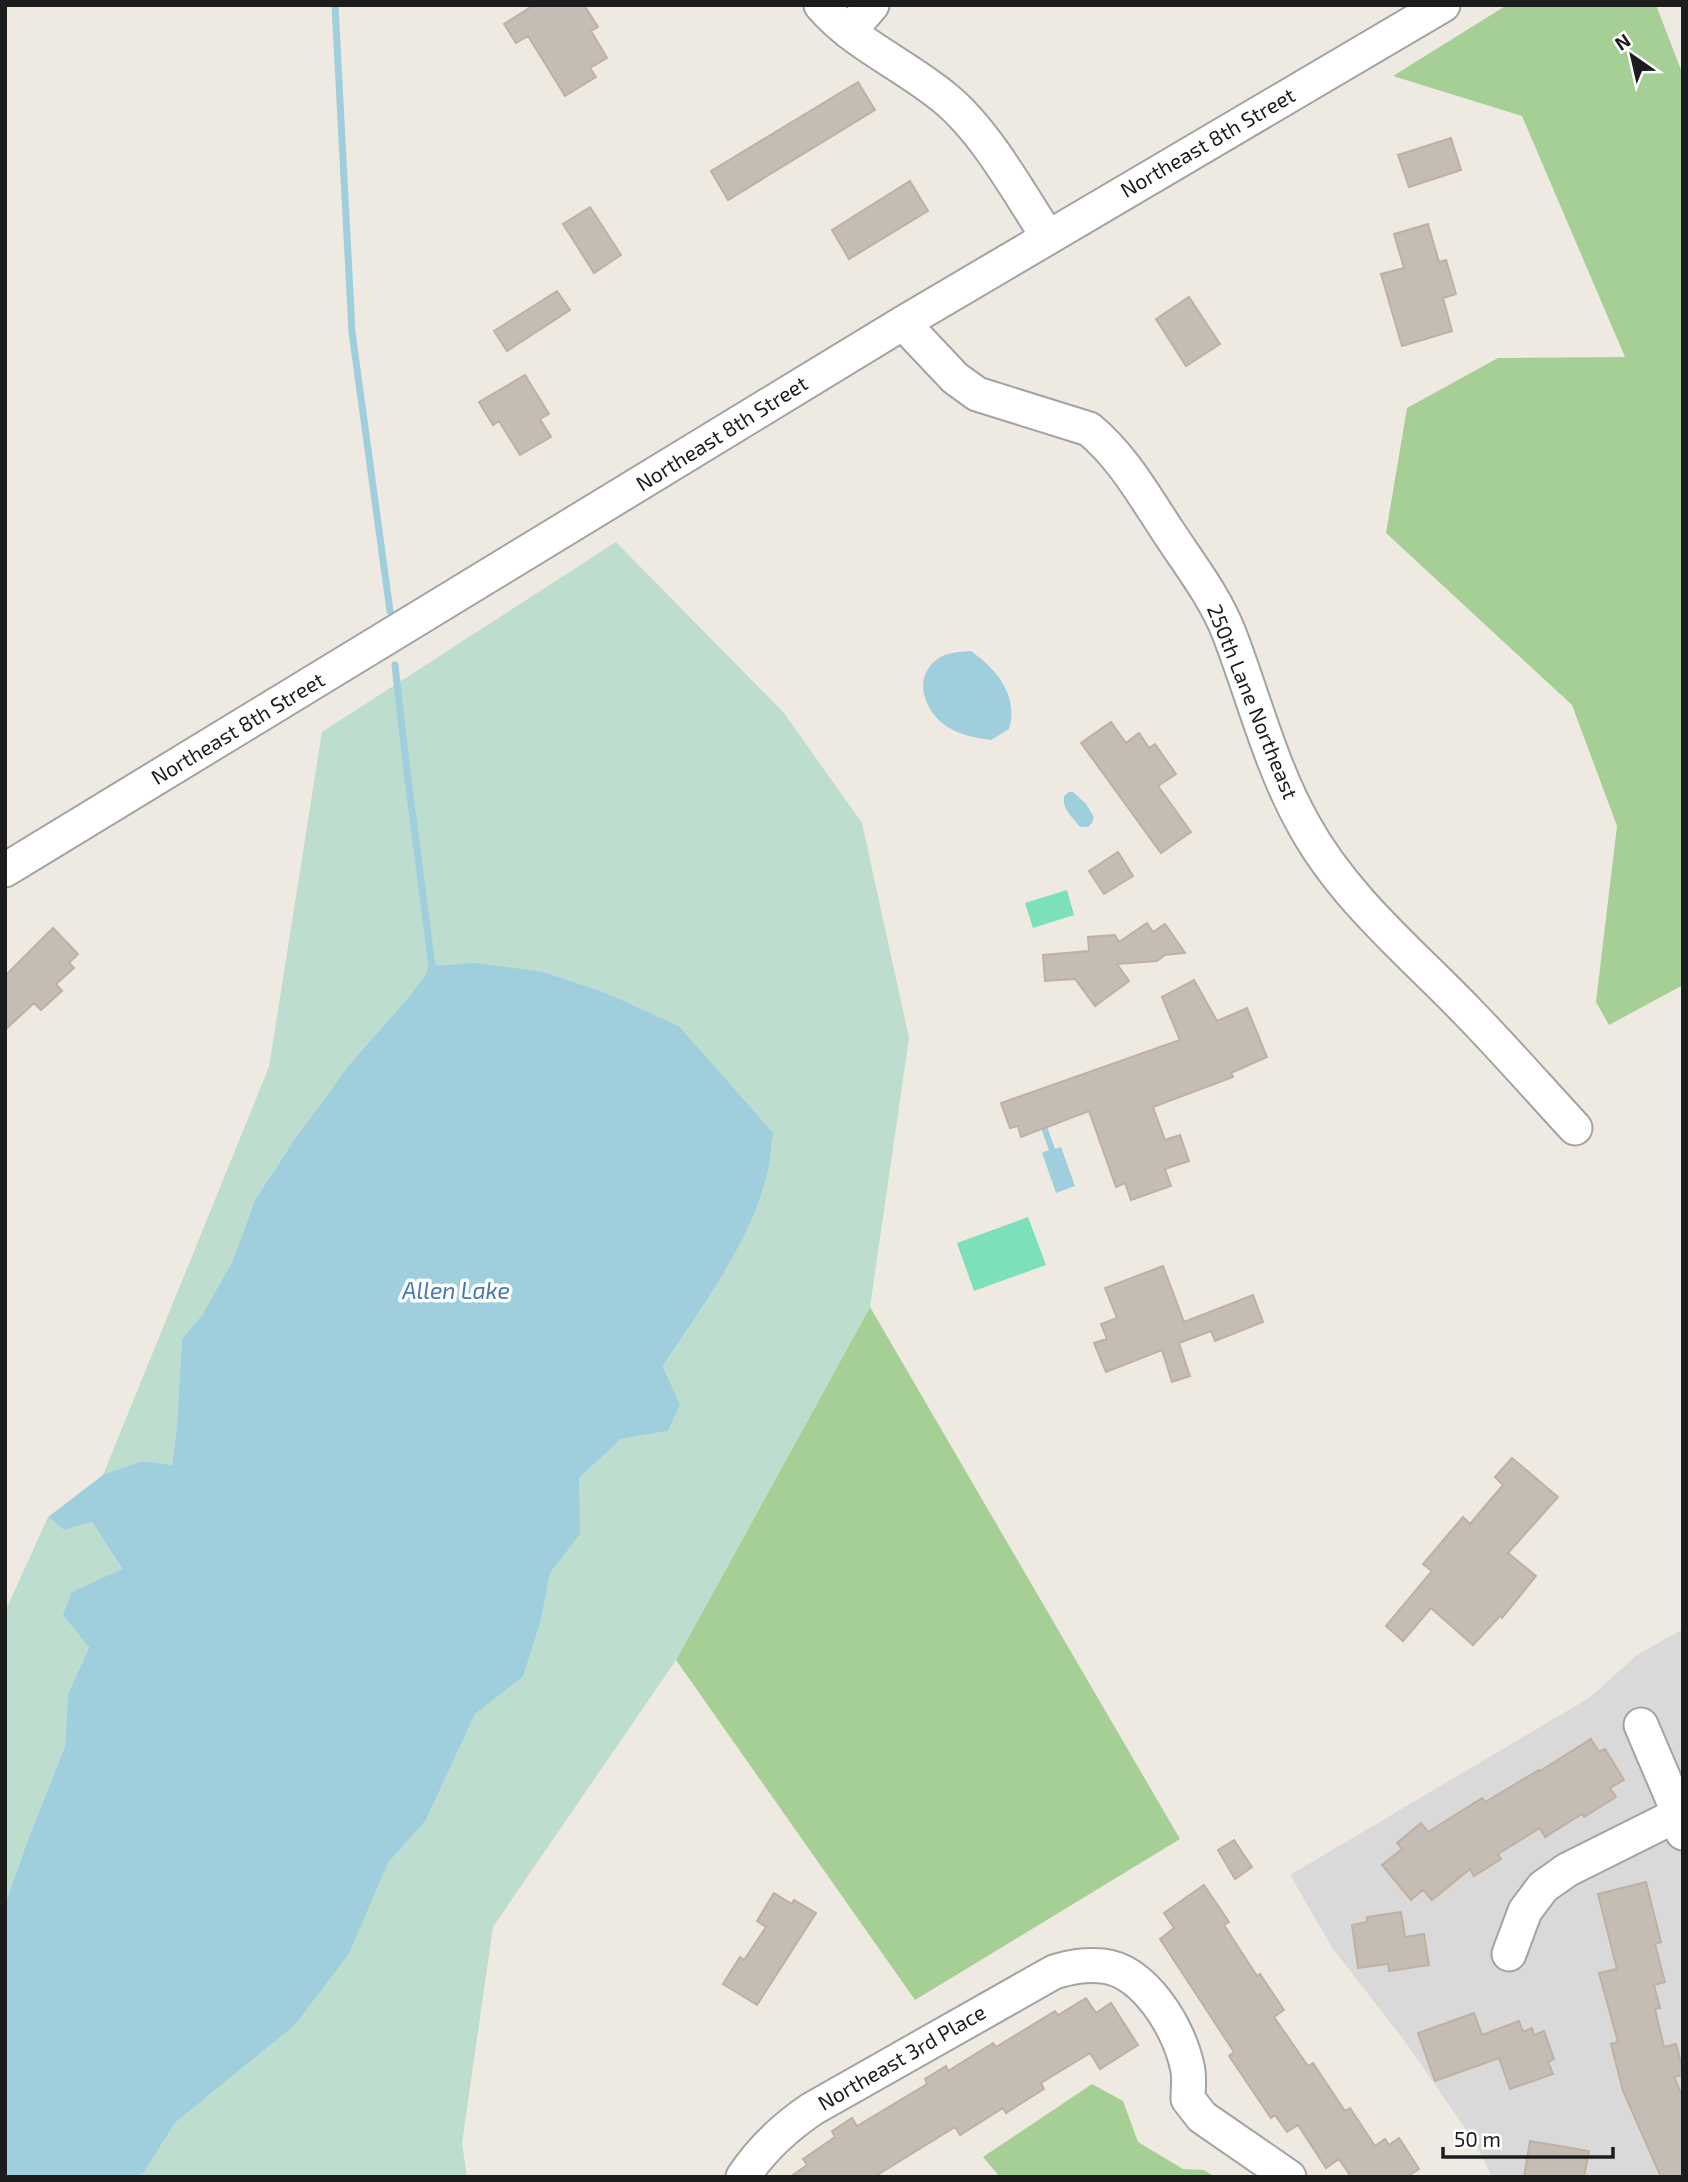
<svg xmlns="http://www.w3.org/2000/svg" width="1688" height="2182" font-family="'Exo 2',sans-serif">
  <style>
    .residential { fill: #dad9d9 }
    .forest { fill: #a5cf94 }
    .wetland { fill: #bdddce }
    .pitch { fill: #7ce0ba }
    .water { fill: #9fcfdd }
    .lines { fill: none; stroke-linecap: round; stroke-linejoin: round }
    .stream { stroke: #9fcfdd; stroke-width: 7 }
    .building { fill: #c5bcb4; stroke: #c0b0a3; stroke-width: 2 }
    .minor-casing { stroke: #a3a3a3; stroke-width: 37 }
    .minor { stroke: #fff; stroke-width: 33 }
    .labels { text-anchor: middle; stroke-width: 7; stroke-linejoin: round; paint-order: stroke }
    .street-label { font-size: 21px; fill: #1c1c1c; stroke: #fff }
    .water-label { font-size: 23px; font-style: italic; fill: #4679ae; stroke: #fff }
  </style>
  <rect width="100%" height="100%" fill="#eeeae1"/>
  <path class="residential" d="M 1683,1629 L 1683,2177 L 1492,2177 L 1476,2144 L 1404,2040 L 1333,1949 L 1290,1875 L 1589,1698 L 1637,1655 Z"/>
  <path class="forest" d="M 1507,5 L 1656,5 L 1683,75 L 1683,985 L 1609,1025 L 1596,1002 L 1617,826 L 1572,705 L 1386,533 L 1407,408 L 1498,358 L 1625,357 L 1522,116 L 1393,76 Z
    M 870,1307 L 1180,1839 L 915,2000 L 676,1660 Z
    M 1092,2084 L 1123,2101 L 1138,2142 L 1183,2169 L 1204,2170 L 1215,2177 L 1000,2177 L 983,2157 Z"/>
  <path class="wetland" d="M 616,542 L 784,713 L 862,823 L 909,1038 L 870,1307 L 676,1660 L 493,1927 L 462,2143 L 467,2177 L 135,2177 L 143,2173 L 176,2122 L 295,2025 L 349,1954 L 388,1863 L 426,1820 L 475,1714 L 523,1677 L 541,1620 L 550,1573 L 579,1534 L 579,1478 L 621,1439 L 668,1431 L 680,1405 L 663,1366 C 703,1306 751,1241 768,1171 C 771,1159 771,1145 772,1133 L 679,1026 L 604,992 L 544,972 L 432,966 L 408,998 L 349,1065 L 295,1139 L 256,1198 L 232,1262 L 202,1315 L 182,1339 L 177,1424 L 172,1465 L 141,1461 L 103,1475 L 269,1067 L 322,732 Z
    M 48,1517 L 64,1530 L 92,1522 L 122,1570 L 72,1592 L 89,1646 L 68,1694 L 65,1746 L 26,1845 L 5,1904 L 5,1612 Z"/>
  <path class="pitch" d="M 1067,890 L 1074,915 L 1033,928 L 1025,903 Z
    M 1028,1217 L 1046,1265 L 974,1291 L 957,1243 Z"/>
  <path class="water" d="M 971,651 C 996,669 1019,695 1009,729 L 991,740 C 978,738 964,736 953,730 C 926,717 909,678 939,658 C 948,652 960,652 971,651 Z
    M 1069,792 L 1073,792 L 1086,804 L 1094,817 L 1092,823 L 1088,827 L 1080,827 C 1072,816 1062,810 1064,796 Z
    M 475,963 L 544,972 L 604,992 L 679,1026 L 773,1133 C 771,1145 771,1159 768,1171 C 751,1242 703,1305 663,1366 L 680,1405 L 668,1431 L 621,1439 L 579,1478 L 580,1534 L 550,1573 L 541,1620 L 523,1677 L 475,1714 L 426,1820 L 388,1863 L 349,1954 L 295,2025 L 176,2122 L 143,2173 L 135,2177 L 5,2177 L 5,1904 L 26,1845 L 65,1746 L 68,1694 L 89,1647 L 63,1615 L 72,1592 L 122,1569 L 92,1522 L 64,1530 L 48,1517 L 103,1475 L 141,1461 L 172,1465 L 177,1424 L 182,1339 L 202,1315 L 232,1262 L 256,1198 L 295,1139 L 349,1065 L 408,998 L 432,966 Z
    M 1045,1121 L 1055,1149 L 1061,1147 L 1075,1186 L 1056,1193 L 1042,1153 L 1049,1150 L 1039,1123 Z"/>
  <g class="lines">
    <path class="stream" d="M 335,5 L 352,332 L 390,611
      M 395,665 L 407,772 L 432,966 L 430,973"/>
  </g>
  <path class="building" d="M 534,5 L 584,5 L 598,27 L 591,31 L 607,58 L 590,68 L 596,77 L 565,96 L 528,36 L 516,43 L 504,24 Z
    M 858,82 L 875,110 L 728,200 L 711,171 Z
    M 1451,138 L 1461,170 L 1409,187 L 1398,155 Z
    M 910,181 L 928,211 L 849,259 L 832,230 Z
    M 590,207 L 621,255 L 594,273 L 563,224 Z
    M 1428,224 L 1439,262 L 1446,260 L 1456,294 L 1443,298 L 1452,331 L 1402,346 L 1381,274 L 1404,268 L 1394,234 Z
    M 557,291 L 570,310 L 507,351 L 494,331 Z
    M 1189,297 L 1220,344 L 1186,366 L 1156,319 Z
    M 525,375 L 549,414 L 540,419 L 551,437 L 520,455 L 499,421 L 493,425 L 479,402 Z
    M 1111,722 L 1126,743 L 1139,733 L 1149,748 L 1155,744 L 1176,774 L 1158,786 L 1191,832 L 1161,853 L 1081,743 Z
    M 1118,852 L 1133,876 L 1104,894 L 1089,871 Z
    M 1147,923 L 1153,932 L 1165,924 L 1185,953 L 1165,955 L 1157,961 L 1117,964 L 1129,981 L 1095,1006 L 1075,979 L 1045,981 L 1043,955 L 1089,951 L 1088,937 L 1115,935 L 1119,942 Z
    M 53,928 L 78,954 L 69,963 L 74,968 L 56,984 L 62,991 L 41,1010 L 34,1003 L 5,1030 L 5,976 Z
    M 1194,980 L 1217,1021 L 1247,1008 L 1267,1057 L 1231,1073 L 1233,1077 L 1153,1107 L 1165,1140 L 1180,1135 L 1189,1161 L 1165,1169 L 1171,1186 L 1131,1200 L 1125,1183 L 1116,1187 L 1089,1111 L 1021,1137 L 1018,1126 L 1010,1128 L 1001,1103 L 1180,1040 L 1162,997 Z
    M 1163,1266 L 1184,1322 L 1253,1295 L 1263,1322 L 1215,1341 L 1211,1331 L 1179,1343 L 1190,1376 L 1172,1382 L 1162,1350 L 1106,1372 L 1094,1343 L 1107,1339 L 1101,1324 L 1117,1318 L 1105,1288 Z
    M 1512,1458 L 1558,1497 L 1508,1553 L 1536,1576 L 1502,1618 L 1500,1616 L 1473,1645 L 1431,1608 L 1403,1641 L 1386,1626 L 1432,1571 L 1423,1564 L 1463,1517 L 1470,1524 L 1503,1485 L 1495,1477 Z
    M 1591,1739 L 1599,1752 L 1605,1749 L 1624,1780 L 1610,1788 L 1616,1797 L 1584,1817 L 1582,1814 L 1545,1837 L 1540,1828 L 1498,1854 L 1501,1859 L 1474,1876 L 1470,1869 L 1432,1900 L 1423,1890 L 1411,1900 L 1382,1865 L 1402,1849 L 1397,1843 L 1421,1823 L 1428,1832 L 1482,1798 L 1485,1802 L 1539,1770 L 1540,1771 Z
    M 1234,1840 L 1252,1867 L 1235,1879 L 1218,1850 Z
    M 1646,1882 L 1661,1942 L 1655,1944 L 1665,1982 L 1654,1985 L 1660,2008 L 1655,2009 L 1664,2047 L 1676,2044 L 1683,2070 L 1683,2075 L 1674,2077 L 1683,2098 L 1683,2177 L 1661,2177 L 1623,2091 L 1611,2044 L 1618,2042 L 1599,1973 L 1617,1969 L 1598,1894 Z
    M 1204,1885 L 1229,1922 L 1224,1925 L 1257,1976 L 1260,1974 L 1284,2010 L 1274,2017 L 1308,2066 L 1313,2063 L 1345,2111 L 1350,2108 L 1375,2146 L 1385,2139 L 1389,2145 L 1399,2138 L 1419,2169 L 1407,2177 L 1351,2177 L 1339,2159 L 1326,2168 L 1298,2125 L 1287,2132 L 1275,2115 L 1271,2118 L 1229,2056 L 1234,2052 L 1160,1939 L 1174,1928 L 1164,1913 Z
    M 774,1893 L 792,1904 L 794,1900 L 816,1913 L 757,2005 L 723,1984 L 740,1957 L 744,1960 L 766,1927 L 757,1921 Z
    M 1401,1912 L 1405,1937 L 1424,1934 L 1429,1965 L 1389,1971 L 1388,1964 L 1358,1968 L 1352,1925 L 1367,1922 L 1367,1917 Z
    M 1086,1998 L 1096,2013 L 1111,2003 L 1138,2045 L 1100,2069 L 1090,2053 L 1041,2083 L 1044,2089 L 1006,2113 L 1003,2108 L 960,2135 L 955,2127 L 874,2177 L 790,2177 L 807,2165 L 803,2159 L 835,2137 L 832,2131 L 852,2118 L 857,2126 L 927,2084 L 925,2079 L 946,2066 L 948,2071 L 993,2043 L 996,2047 L 1055,2011 L 1058,2015 Z
    M 1474,2013 L 1482,2035 L 1519,2021 L 1523,2032 L 1532,2028 L 1534,2035 L 1544,2031 L 1554,2059 L 1548,2062 L 1553,2074 L 1510,2089 L 1499,2058 L 1435,2081 L 1418,2033 Z
    M 1530,2141 L 1589,2151 L 1584,2177 L 1524,2177 Z"/>
  <g class="lines">
    <defs>
      <path id="minor" d="M 821,5 C 855,45 906,65 946,99 C 986,132 1019,193 1048,237
        M 849,32 L 872,5
        M 903,323 L 955,378 L 977,394 L 1089,429 C 1123,457 1145,497 1169,533 C 1190,565 1215,597 1229,633 C 1253,695 1271,767 1304,825 C 1344,898 1410,952 1467,1011 C 1504,1049 1539,1089 1575,1128
        M 5,870 L 903,323 L 1443,5
        M 1641,1725 L 1679,1814 L 1683,1833
        M 1509,1954 L 1525,1911 L 1543,1887 L 1567,1870 L 1683,1812
        M 743,2177 C 762,2148 784,2128 812,2109 L 1054,1972 C 1071,1967 1085,1964 1103,1966 C 1145,1971 1179,2028 1187,2066 C 1190,2076 1188,2088 1188,2099 L 1202,2117 L 1289,2177"/>
    </defs>
    <use href="#minor" class="minor-casing"/>
    <use href="#minor" class="minor"/>
  </g>
  <g class="labels">
    <g class="street-label">
      <text transform="translate(1208 143) rotate(-30)" y="7">Northeast 8th Street</text>
      <text transform="translate(722 434) rotate(-32)" y="7">Northeast 8th Street</text>
      <text transform="translate(1252 702) rotate(68)" y="7">250th Lane Northeast</text>
      <text transform="translate(238 729) rotate(-31)" y="7">Northeast 8th Street</text>
      <text transform="translate(902 2058) rotate(-30)" y="7">Northeast 3rd Place</text>
    </g>
    <g class="water-label">
      <text x="456" y="1299">Allen Lake</text>
    </g>
  </g>
  <rect width="1688" height="2182" fill="none" stroke="#1c1c1c" stroke-width="14"/>
  <g transform="translate(1632 56) rotate(326)" stroke="#ffffff" stroke-width="5" paint-order="stroke">
  <path d="M0-5L12 26L0 18L-12 26Z" fill="#1c1c1c"/>
  <text y="-10" font-size="19" font-weight="bold" text-anchor="middle" fill="#1c1c1c">N</text>
  </g>
  <path d="M1443 2147v10h170v-10" fill="none" stroke="#1c1c1c" stroke-width="3.5"/>
  <text x="1454" y="2147" font-size="21" fill="#1c1c1c" stroke="#ffffff" stroke-width="5" paint-order="stroke">50 m</text>
</svg>
